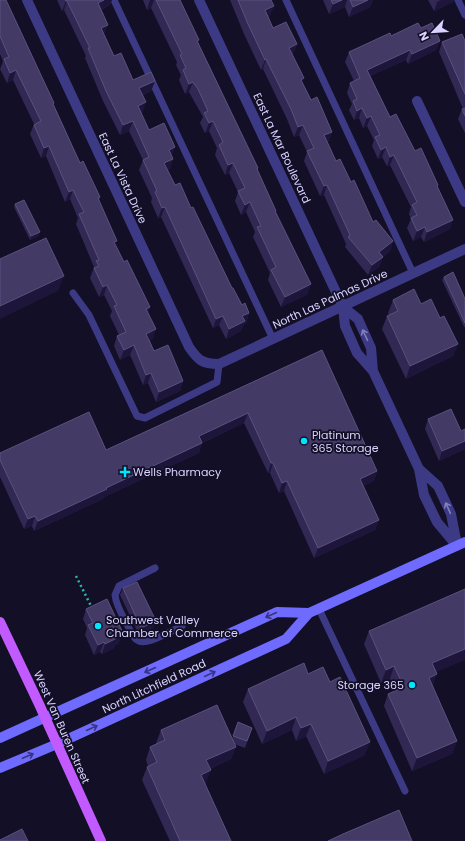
<svg xmlns="http://www.w3.org/2000/svg" width="465" height="841" font-family="Poppins,sans-serif">
  <style>
    .lines { fill: none; stroke-linecap: round; stroke-linejoin: round }
    .path { stroke: #2fb8b0; stroke-width: 2.5; stroke-dasharray: 2 3; stroke-linecap: butt }
    .lane { stroke: #3d3a85; stroke-width: 7 }
    .street { stroke: #3d3a85; stroke-width: 10 }
    .secondary { stroke: #6f6bff; stroke-width: 10 }
    .primary { stroke: #c25bff; stroke-width: 10 }
    .wall { fill: #312854 }
    .shaded-wall { fill: #1d163a }
    .building { fill: #433a66; stroke: #5a527e }
    .oneway { stroke: #837fbc }
    .oneway2 { stroke: #38347d }
    .poi-dot { fill: #00e5ff; stroke: #130f26; stroke-width: 1.5 }
    .labels { text-anchor: middle; stroke-width: 3.5; stroke-linejoin: round; paint-order: stroke }
    .street-label { font-size: 11px; fill: #d9d4ff; stroke: #130f26 }
    .poi-label { font-size: 11px; fill: #d9d4ff; stroke: #130f26; text-anchor: start }
  </style>
  <rect width="100%" height="100%" fill="#130f26"/>
  <g class="lines">
    <path class="path" d="M 76,576 L 92,608"/>
    <path class="lane" d="M 114,0 L 273,339
      M 286,0 L 413,273
      M 458,0 L 465,15
      M 73,293 L 89,315 L 137,416 L 145,418 L 217,382 L 219,364
      M 155,568 L 119,586 L 115,595 C 116,605 122,615 127,624 C 130,630 132,638 139,641 C 148,645 173,630 182,626
      M 319,609 L 405,791"/>
    <path class="street" d="M 27,0 L 189,347 C 198,360 202,364 219,364 L 465,249
      M 199,0 L 343,307 L 345,326 L 357,353 L 373,371 L 419,469 L 424,495 L 437,522 L 457,546
      M 417,101 L 465,202
      M 343,307 L 358,319 L 371,348 L 373,371
      M 419,469 L 438,486 L 451,514 L 457,545"/>
    <path class="secondary" d="M 0,738 L 277,612 L 309,613 L 465,542
      M 0,768 L 57,744 L 286,639 L 309,613"/>
    <path class="primary" d="M 0,622 L 39,704 L 101,841"/>
  </g>
  <path class="wall" d="M 0,0 L 54,105 L 80,163 L 100,197 L 99,200 L 115,245 L 124,262 L 150,307 L 148,312 L 153,339 L 150,340 L 154,351 L 183,381 L 180,391 L 156,402 L 148,383 L 143,385 L 130,355 L 120,360 L 114,346 L 117,336 L 119,335 L 110,316 L 112,311 L 104,295 L 99,297 L 90,278 L 94,267 L 76,224 L 78,218 L 70,199 L 65,202 L 46,156 L 41,158 L 30,134 L 34,124 L 13,80 L 7,83 L 0,69 L 3,61 L 0,54 Z
    M 57,0 L 112,0 L 110,5 L 101,10 L 104,35 L 114,56 L 133,80 L 155,81 L 151,91 L 143,95 L 143,112 L 141,113 L 149,130 L 172,155 L 173,159 L 170,169 L 167,170 L 175,185 L 191,208 L 232,288 L 242,305 L 249,313 L 246,323 L 244,324 L 241,331 L 226,339 L 219,325 L 213,328 L 161,217 L 158,218 L 151,202 L 152,198 L 139,170 L 143,160 L 129,131 L 120,135 L 103,101 L 85,58 L 86,56 L 64,10 L 62,11 Z
    M 143,0 L 180,0 L 198,42 L 258,168 L 258,171 L 276,212 L 308,294 L 281,307 L 268,280 L 270,273 L 253,237 L 255,232 L 246,212 L 241,215 L 235,201 L 238,192 L 229,173 L 225,175 L 215,155 L 217,148 L 209,131 L 205,133 L 200,123 L 203,117 L 189,92 L 185,94 L 179,80 L 181,75 L 176,65 L 177,62 L 151,8 L 147,10 Z
    M 230,0 L 271,0 L 270,16 L 268,17 L 273,28 L 297,44 L 293,54 L 292,55 L 302,83 L 311,100 L 332,132 L 328,142 L 327,142 L 336,161 L 351,182 L 373,222 L 393,241 L 390,251 L 383,257 L 379,267 L 368,275 L 345,247 L 346,244 L 324,195 L 320,196 L 304,161 L 307,152 L 299,135 L 294,137 L 287,119 L 263,69 L 261,70 L 244,34 Z
    M 323,0 L 373,0 L 370,7 L 349,17 L 345,7 L 329,14 Z
    M 428,0 L 454,0 L 453,2 L 434,11 Z
    M 421,28 L 440,41 L 436,50 L 408,64 L 406,60 L 370,76 L 390,117 L 415,151 L 437,187 L 450,229 L 424,242 L 421,237 L 413,241 L 407,228 L 411,219 L 409,214 L 411,207 L 390,165 L 387,166 L 382,157 L 378,159 L 372,146 L 374,140 L 367,126 L 363,128 L 359,118 L 354,120 L 349,110 L 352,104 L 347,93 L 350,83 L 354,81 L 345,62 L 349,52 L 391,36 Z
    M 465,41 L 465,133 L 458,119 L 462,109 L 463,109 L 439,52 L 442,42 Z
    M 15,204 L 39,236 L 30,240 L 14,207 Z
    M 444,277 L 465,299 L 465,327 L 464,327 L 442,280 Z
    M 393,300 L 421,304 L 440,318 L 458,344 L 453,356 L 406,379 L 382,329 L 387,316 L 389,315 L 388,313 Z
    M 322,350 L 377,471 L 374,481 L 363,486 L 379,520 L 375,530 L 314,558 L 284,491 L 279,493 L 270,473 L 268,473 L 244,423 L 202,443 L 199,453 L 104,497 L 103,499 L 34,531 L 32,526 L 24,529 L 0,477 L 0,453 L 106,450 Z
    M 428,419 L 461,431 L 465,429 L 465,449 L 439,461 L 425,429 Z
    M 123,588 L 153,628 L 139,635 L 120,595 Z
    M 86,609 L 119,643 L 115,645 L 114,648 L 102,654 L 100,652 L 94,655 L 85,635 L 87,628 L 83,619 Z
    M 369,631 L 436,672 L 433,686 L 457,741 L 452,754 L 412,771 L 384,706 L 388,694 L 395,691 L 390,679 L 381,683 L 364,644 Z
    M 308,674 L 365,755 L 324,774 L 306,736 L 296,741 L 292,730 L 262,744 L 243,702 L 248,689 Z
    M 238,722 L 252,728 L 245,748 L 234,744 L 236,747 L 231,759 L 210,769 L 206,783 L 205,784 L 231,841 L 170,841 L 142,780 L 147,767 L 148,766 L 146,760 L 150,747 L 156,744 L 156,743 L 161,730 L 232,739 Z"/>
  <path class="shaded-wall" d="M 104,0 L 112,0 L 110,5 L 94,13 L 98,3 Z
    M 150,0 L 154,0 L 151,8 L 147,10 Z
    M 342,0 L 347,0 L 345,7 L 329,14 L 333,4 Z
    M 368,0 L 373,0 L 370,7 L 349,17 L 353,7 Z
    M 441,0 L 454,0 L 453,2 L 434,11 L 437,2 Z
    M 66,1 L 67,1 L 64,10 L 62,11 Z
    M 274,6 L 270,16 L 261,20 L 265,10 Z
    M 108,25 L 104,35 L 101,28 Z
    M 440,41 L 436,50 L 408,64 L 412,54 Z
    M 297,44 L 293,54 L 286,58 L 289,48 Z
    M 410,50 L 406,60 L 363,79 L 367,70 Z
    M 266,59 L 263,69 L 261,70 L 265,60 Z
    M 16,70 L 13,80 L 7,83 L 10,73 Z
    M 155,81 L 151,91 L 136,98 L 139,88 Z
    M 193,82 L 189,92 L 185,94 L 189,84 Z
    M 146,102 L 143,112 L 134,116 L 138,106 Z
    M 362,108 L 359,118 L 354,120 L 357,111 Z
    M 371,116 L 367,126 L 363,128 L 367,118 Z
    M 133,121 L 129,131 L 120,135 L 123,125 Z
    M 213,121 L 209,131 L 205,133 L 209,123 Z
    M 303,125 L 299,135 L 294,137 L 298,127 Z
    M 332,132 L 328,142 L 320,145 L 324,135 Z
    M 49,146 L 46,156 L 41,158 L 44,148 Z
    M 175,147 L 171,157 L 169,150 Z
    M 386,147 L 382,157 L 378,159 L 381,150 Z
    M 394,155 L 390,165 L 387,166 L 390,157 Z
    M 173,159 L 170,169 L 161,173 L 164,163 Z
    M 233,163 L 229,173 L 225,175 L 228,165 Z
    M 327,185 L 324,195 L 320,196 L 324,186 Z
    M 73,190 L 70,199 L 65,202 L 69,192 Z
    M 250,202 L 246,212 L 241,215 L 245,205 Z
    M 165,207 L 161,217 L 158,218 L 162,208 Z
    M 453,220 L 450,229 L 424,242 L 427,232 Z
    M 425,227 L 421,237 L 413,241 L 417,231 Z
    M 40,232 L 39,236 L 30,240 L 31,236 Z
    M 393,241 L 390,251 L 383,257 L 379,267 L 368,275 L 372,265 L 379,252 Z
    M 64,276 L 58,291 L 0,319 L 0,306 Z
    M 311,284 L 308,294 L 281,307 L 285,297 Z
    M 107,285 L 104,295 L 99,297 L 103,287 Z
    M 150,307 L 146,317 L 146,309 Z
    M 249,313 L 246,323 L 244,324 L 241,331 L 226,339 L 229,329 L 242,316 Z
    M 223,316 L 219,325 L 213,328 L 216,319 Z
    M 156,329 L 153,339 L 143,343 L 146,334 Z
    M 458,344 L 453,356 L 406,379 L 410,366 Z
    M 134,345 L 130,355 L 120,360 L 124,350 Z
    M 151,373 L 148,383 L 143,385 L 146,375 Z
    M 183,381 L 180,391 L 156,402 L 159,392 Z
    M 248,413 L 244,423 L 195,446 L 199,436 Z
    M 465,441 L 465,449 L 439,461 L 442,451 Z
    M 202,443 L 199,453 L 104,497 L 103,499 L 34,531 L 38,521 L 106,488 Z
    M 271,463 L 273,463 L 270,473 L 268,473 Z
    M 377,471 L 374,481 L 356,489 L 360,479 Z
    M 287,481 L 284,491 L 279,493 L 282,483 Z
    M 35,516 L 32,526 L 24,529 L 28,519 Z
    M 379,520 L 375,530 L 314,558 L 318,548 Z
    M 156,621 L 153,628 L 139,635 L 141,628 Z
    M 123,633 L 119,643 L 115,645 L 114,648 L 102,654 L 105,644 L 116,636 Z
    M 104,642 L 100,652 L 94,655 L 98,645 Z
    M 465,649 L 465,660 L 427,676 L 432,663 Z
    M 394,666 L 390,679 L 381,683 L 386,670 Z
    M 437,674 L 432,687 L 429,678 Z
    M 296,717 L 292,730 L 262,744 L 267,731 Z
    M 311,724 L 306,736 L 296,741 L 301,728 Z
    M 457,741 L 452,754 L 412,771 L 417,758 Z
    M 370,742 L 365,755 L 324,774 L 328,761 Z
    M 236,747 L 231,759 L 201,773 L 206,760 Z
    M 211,770 L 206,783 L 196,788 L 201,775 Z"/>
  <path class="building" d="M 0,0 L 6,0 L 54,103 L 53,104 L 80,163 L 83,161 L 100,197 L 98,198 L 117,241 L 114,242 L 124,262 L 127,260 L 150,307 L 146,309 L 156,329 L 146,334 L 154,351 L 168,345 L 183,381 L 159,392 L 151,373 L 146,375 L 134,345 L 124,350 L 117,336 L 126,332 L 114,306 L 117,305 L 107,285 L 103,287 L 94,268 L 99,266 L 96,261 L 99,260 L 79,214 L 84,212 L 73,190 L 69,192 L 49,146 L 44,148 L 34,125 L 41,121 L 16,70 L 10,73 L 4,59 L 9,57 L 0,36 Z
    M 65,0 L 104,0 L 98,3 L 108,25 L 101,28 L 114,56 L 121,53 L 133,80 L 151,72 L 155,81 L 139,88 L 146,102 L 138,106 L 149,130 L 164,123 L 175,147 L 169,150 L 173,159 L 164,163 L 175,185 L 180,183 L 191,208 L 193,207 L 232,288 L 233,288 L 242,305 L 245,303 L 249,313 L 242,316 L 245,321 L 229,329 L 223,316 L 216,319 L 165,207 L 162,208 L 155,192 L 157,191 L 143,160 L 149,157 L 133,121 L 123,125 L 106,91 L 88,48 L 90,48 L 67,1 L 66,1 Z
    M 156,0 L 180,0 L 199,40 L 197,41 L 258,168 L 257,169 L 276,211 L 275,211 L 311,284 L 285,297 L 271,270 L 276,267 L 257,227 L 261,226 L 250,202 L 245,205 L 238,191 L 245,188 L 233,163 L 228,165 L 219,145 L 223,142 L 213,121 L 209,123 L 204,113 L 208,111 L 198,89 L 193,82 L 189,84 L 183,70 L 186,68 L 180,55 L 182,54 Z
    M 238,0 L 271,0 L 274,6 L 265,10 L 273,28 L 286,22 L 297,44 L 289,48 L 304,78 L 301,80 L 311,100 L 317,97 L 332,132 L 324,135 L 336,161 L 340,159 L 351,182 L 354,180 L 373,222 L 376,220 L 393,241 L 379,252 L 383,257 L 372,265 L 348,237 L 350,235 L 327,185 L 324,186 L 307,151 L 314,148 L 303,125 L 298,127 L 291,109 L 266,59 L 265,60 L 248,24 Z
    M 331,0 L 342,0 L 333,4 Z
    M 350,0 L 368,0 L 353,7 Z
    M 418,23 L 421,28 L 432,23 L 440,41 L 412,54 L 410,50 L 367,70 L 390,117 L 396,114 L 415,151 L 421,148 L 438,185 L 437,186 L 453,220 L 427,232 L 425,227 L 417,231 L 411,218 L 417,215 L 412,205 L 417,202 L 394,155 L 390,157 L 386,147 L 381,150 L 375,137 L 380,135 L 371,116 L 367,118 L 362,108 L 357,111 L 353,101 L 357,99 L 350,83 L 360,78 L 349,52 L 390,33 L 391,36 Z
    M 462,34 L 465,41 L 465,94 L 442,42 Z
    M 465,108 L 465,116 L 462,109 Z
    M 24,200 L 40,232 L 31,236 L 15,204 Z
    M 46,238 L 64,276 L 0,306 L 0,259 Z
    M 453,272 L 465,299 L 465,323 L 444,277 Z
    M 414,289 L 421,304 L 431,299 L 440,318 L 444,316 L 458,344 L 410,366 L 387,316 L 398,311 L 393,300 Z
    M 322,350 L 377,471 L 360,479 L 379,520 L 318,548 L 287,481 L 282,483 L 273,463 L 271,463 L 248,413 L 199,436 L 202,443 L 106,488 L 107,489 L 38,521 L 35,516 L 28,519 L 0,460 L 0,453 L 89,412 L 106,450 Z
    M 451,409 L 461,431 L 465,429 L 465,441 L 442,451 L 428,419 Z
    M 137,582 L 156,621 L 141,628 L 123,588 Z
    M 465,589 L 465,649 L 432,663 L 437,674 L 429,678 L 457,741 L 417,758 L 388,694 L 404,687 L 394,666 L 386,670 L 369,631 Z
    M 107,599 L 123,633 L 116,636 L 117,638 L 105,644 L 104,642 L 98,645 L 88,625 L 93,623 L 86,609 Z
    M 304,663 L 308,674 L 323,667 L 330,682 L 340,677 L 370,742 L 328,761 L 311,724 L 301,728 L 296,717 L 267,731 L 248,689 Z
    M 217,705 L 236,747 L 206,760 L 211,770 L 201,775 L 231,841 L 180,841 L 147,767 L 157,762 L 150,747 L 165,740 L 161,730 Z
    M 238,722 L 252,728 L 247,741 L 233,736 Z
    M 399,810 L 412,841 L 328,841 L 343,834 Z
    M 22,829 L 28,841 L 0,841 L 0,840 Z"/>
  <defs><path id="oneway-shaft" d="M-6 0H5M1.5-3L5.5 0L1.5 3" fill="none" stroke-width="1.6" stroke-linecap="round" stroke-linejoin="round"/></defs>
  <g class="oneway">
    <use href="#oneway-shaft" transform="translate(365 335) rotate(-115)"/>
    <use href="#oneway-shaft" transform="translate(448 508) rotate(-114)"/>
  </g>
  <g class="oneway2">
    <use href="#oneway-shaft" transform="translate(271 615) rotate(156)"/>
    <use href="#oneway-shaft" transform="translate(150 670) rotate(156)"/>
    <use href="#oneway-shaft" transform="translate(210 674) rotate(-25)"/>
    <use href="#oneway-shaft" transform="translate(92 728) rotate(-25)"/>
    <use href="#oneway-shaft" transform="translate(28 756) rotate(-23)"/>
  </g>
  <g class="poi-dot">
    <circle cx="304" cy="441" r="4"/>
    <path d="M123 466h4v4h4v4h-4v4h-4v-4h-4v-4h4z"/>
    <circle cx="98" cy="626" r="4"/>
    <circle cx="412" cy="685" r="4"/>
  </g>
  <g class="labels">
    <g class="street-label">
      <text transform="translate(282 148) rotate(65)" y="4">East La Mar Boulevard</text>
      <text transform="translate(123 178) rotate(65)" y="4">East La Vista Drive</text>
      <text transform="translate(330 299) rotate(-25)" y="4">North Las Palmas Drive</text>
      <text transform="translate(154 686) rotate(-25)" y="4">North Litchfield Road</text>
      <text transform="translate(62 727) rotate(66)" y="4">West Van Buren Street</text>
    </g>
    <g class="poi-label">
      <text x="312" y="439">Platinum<tspan x="312" dy="13">365 Storage</tspan></text>
      <text x="133" y="476">Wells Pharmacy</text>
      <text x="106" y="624">Southwest Valley<tspan x="106" dy="13">Chamber of Commerce</tspan></text>
      <text x="404" y="689" text-anchor="end">Storage 365</text>
    </g>
  </g>
  <g transform="translate(433 32) rotate(245)" stroke="#130f26" stroke-width="3" paint-order="stroke">
  <path d="M0-3L7 15L0 10L-7 15Z" fill="#d9d4ff"/>
  <text y="-6" font-size="11" font-weight="bold" text-anchor="middle" fill="#d9d4ff">N</text>
  </g>
</svg>
